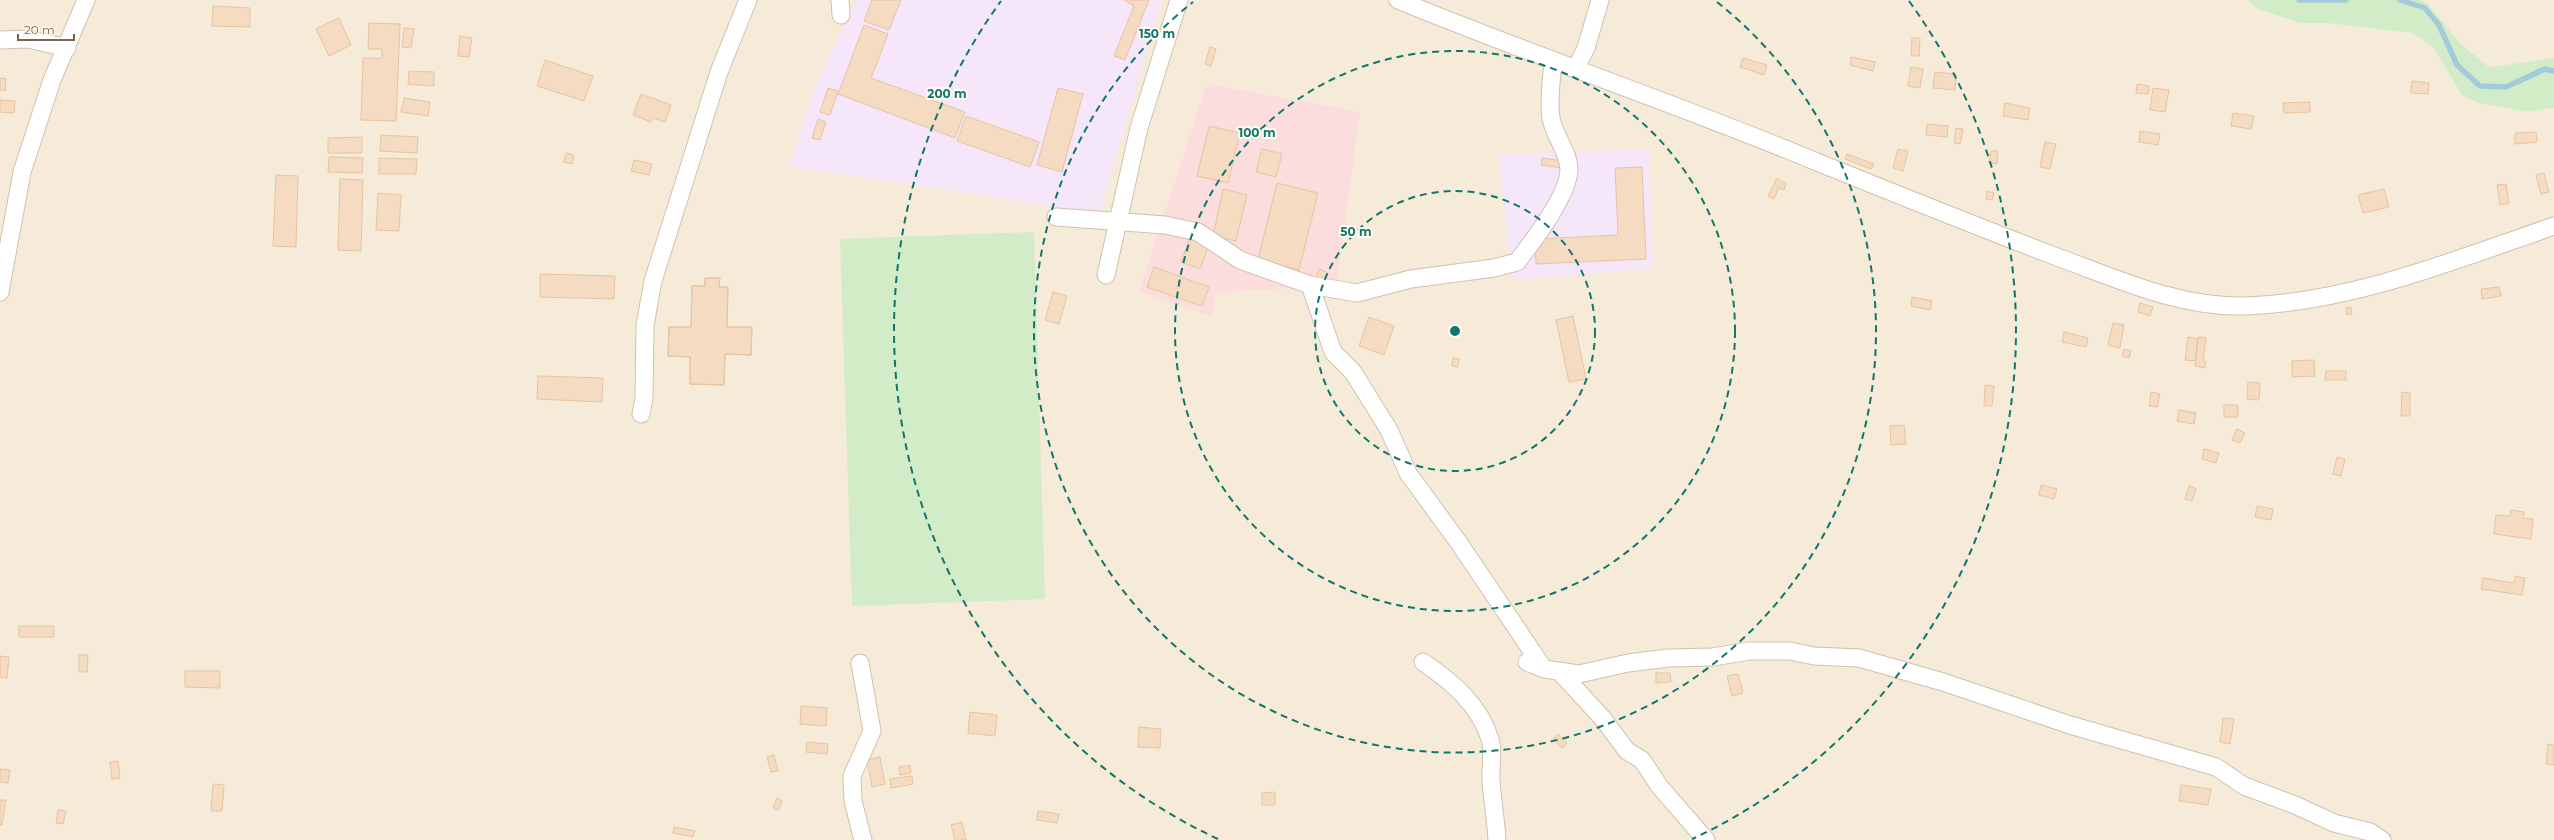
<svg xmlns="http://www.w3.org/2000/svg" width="2554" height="840" font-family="Montserrat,sans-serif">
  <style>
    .residential { fill: #f5ebd8 }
    .education { fill: #f5e6fa }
    .medical { fill: #fbdddd }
    .green { fill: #d2ecc7 }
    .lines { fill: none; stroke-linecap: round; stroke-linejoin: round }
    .stream { stroke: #a3cbdb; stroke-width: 5.5 }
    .building { fill: #f4dbc1; stroke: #e7c4a0 }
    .minor-casing { stroke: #d1c1ae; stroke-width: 19 }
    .minor { stroke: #fff; stroke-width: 17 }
    .ring { fill: none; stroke: #0f766e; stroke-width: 2; stroke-dasharray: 7 5 }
    .centre { fill: #0f766e; stroke: #fffbf1; stroke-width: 2 }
    .ring-label { font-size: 12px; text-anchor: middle; font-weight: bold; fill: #0f766e; stroke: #fffbf1; stroke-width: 4; stroke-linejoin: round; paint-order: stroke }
  </style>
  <rect width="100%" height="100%" fill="#fdf8ea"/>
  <path class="residential" d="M 0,0 L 2247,0 L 2258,9 L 2300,23 L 2326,23 L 2412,33 L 2433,47 L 2462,95 L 2478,103 L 2527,112 L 2554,108 L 2554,840 L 0,840 Z
    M 2421,0 L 2554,0 L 2554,58 L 2489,67 L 2462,45 L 2427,3 Z"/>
  <path class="education" d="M 856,0 L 1162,0 L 1099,213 L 789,166 L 816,84 Z
    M 1649,149 L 1653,268 L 1512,280 L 1498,155 Z"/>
  <path class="medical" d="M 1207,84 L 1360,112 L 1336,286 L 1217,292 L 1211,316 L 1139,291 Z"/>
  <path class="green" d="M 2247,0 L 2421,0 L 2427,3 L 2462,45 L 2489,67 L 2554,58 L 2554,108 L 2527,112 L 2478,103 L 2462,95 L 2433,47 L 2412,33 L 2326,23 L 2300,23 L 2258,9 Z
    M 1034,232 L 1045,599 L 852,606 L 840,239 Z"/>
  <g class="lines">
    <path class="stream" d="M 2299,0 L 2346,0
      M 2400,0 L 2425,8 L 2439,25 L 2457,65 L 2480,86 L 2506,87 L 2545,69 L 2554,71"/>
  </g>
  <path class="building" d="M 872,0 L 901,0 L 889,30 L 864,21 Z
    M 1124,0 L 1149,0 L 1125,60 L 1114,56 L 1134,6 Z
    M 213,6 L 250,8 L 250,27 L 212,26 Z
    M 339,18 L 351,45 L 329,56 L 316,29 Z
    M 369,23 L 400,24 L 396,121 L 361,120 L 363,58 L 382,58 L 382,49 L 368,49 Z
    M 864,25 L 888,34 L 871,78 L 965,112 L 955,138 L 838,94 Z
    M 404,28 L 414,29 L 411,48 L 402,47 Z
    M 460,36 L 472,38 L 469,57 L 458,56 Z
    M 1912,38 L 1920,38 L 1919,56 L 1911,56 Z
    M 1210,47 L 1216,49 L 1211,66 L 1205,64 Z
    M 1851,57 L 1875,62 L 1873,71 L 1850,65 Z
    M 1743,58 L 1767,65 L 1764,75 L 1740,67 Z
    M 545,60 L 593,76 L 584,101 L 537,86 Z
    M 1911,67 L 1923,69 L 1920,88 L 1908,86 Z
    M 409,71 L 434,72 L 434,86 L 408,84 Z
    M 1935,72 L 1956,74 L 1955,90 L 1933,88 Z
    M 0,78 L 6,79 L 5,91 L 0,90 Z
    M 2412,81 L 2429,83 L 2428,94 L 2411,93 Z
    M 2137,84 L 2149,86 L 2148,94 L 2136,93 Z
    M 828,88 L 838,91 L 830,115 L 820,112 Z
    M 1058,88 L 1083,94 L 1062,172 L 1037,165 Z
    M 2153,88 L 2169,90 L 2165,112 L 2150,110 Z
    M 641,94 L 671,105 L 665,122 L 653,118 L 651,122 L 633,115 Z
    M 404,98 L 430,102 L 428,116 L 401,112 Z
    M 0,100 L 15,101 L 14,113 L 0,112 Z
    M 2310,102 L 2310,112 L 2284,113 L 2283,103 Z
    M 2005,103 L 2030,108 L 2028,120 L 2003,116 Z
    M 2233,113 L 2254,116 L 2251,129 L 2231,126 Z
    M 966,116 L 1039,142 L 1030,167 L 957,141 Z
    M 818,119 L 826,122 L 820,140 L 812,138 Z
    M 1927,124 L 1948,126 L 1947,137 L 1926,135 Z
    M 1209,126 L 1240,133 L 1228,183 L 1197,176 Z
    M 1956,128 L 1963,129 L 1960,144 L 1954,143 Z
    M 2140,131 L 2160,134 L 2158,145 L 2139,142 Z
    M 2536,132 L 2537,142 L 2515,144 L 2515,133 Z
    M 381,135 L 418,137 L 417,153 L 380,151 Z
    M 362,137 L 362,153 L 328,153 L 328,138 Z
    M 2045,142 L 2056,144 L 2050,169 L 2040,167 Z
    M 1262,149 L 1282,154 L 1276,177 L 1256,172 Z
    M 1898,149 L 1908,151 L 1903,171 L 1893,168 Z
    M 1991,151 L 1998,151 L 1997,164 L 1989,163 Z
    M 566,153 L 574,155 L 572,164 L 564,162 Z
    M 1847,154 L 1874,164 L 1871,169 L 1845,159 Z
    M 329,157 L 363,158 L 362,173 L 328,172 Z
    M 379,158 L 417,159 L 416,174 L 379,174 Z
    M 1542,158 L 1564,161 L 1563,168 L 1541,165 Z
    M 634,160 L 652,164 L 649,175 L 631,171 Z
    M 1642,167 L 1646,259 L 1536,264 L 1535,239 L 1618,235 L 1615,168 Z
    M 2544,173 L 2549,192 L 2541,194 L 2536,175 Z
    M 276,175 L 298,176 L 296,247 L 273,246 Z
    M 1777,178 L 1786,184 L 1784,190 L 1779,188 L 1774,199 L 1768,196 Z
    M 340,179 L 363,180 L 361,251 L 338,250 Z
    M 1277,183 L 1318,193 L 1299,270 L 1258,259 Z
    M 2506,184 L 2509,203 L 2500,205 L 2497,185 Z
    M 1223,189 L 1247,195 L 1236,241 L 1213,236 Z
    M 2384,189 L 2389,207 L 2363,213 L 2358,195 Z
    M 1987,191 L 1994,193 L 1992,200 L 1986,199 Z
    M 378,193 L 401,195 L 399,231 L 376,230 Z
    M 1190,238 L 1209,245 L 1200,269 L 1181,262 Z
    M 1154,267 L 1209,287 L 1202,306 L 1147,287 Z
    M 1319,269 L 1328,273 L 1323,285 L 1314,281 Z
    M 540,274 L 615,276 L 614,299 L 540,297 Z
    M 705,278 L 720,278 L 719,287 L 728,287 L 727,327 L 752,327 L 751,355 L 725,354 L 724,385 L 690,384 L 690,357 L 668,356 L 669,327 L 691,327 L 692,286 L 705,286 Z
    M 705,278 L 720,278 L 719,287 L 728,287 L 727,327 L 752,327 L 751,355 L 725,354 L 724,385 L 690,384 L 690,357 L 668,356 L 669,327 L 691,327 L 692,286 L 705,286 Z
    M 2499,287 L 2501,296 L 2482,299 L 2481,289 Z
    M 1053,292 L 1067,296 L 1059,324 L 1045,320 Z
    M 1912,297 L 1932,301 L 1930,310 L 1911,306 Z
    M 2140,303 L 2153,307 L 2150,316 L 2138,312 Z
    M 2351,307 L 2352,314 L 2347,315 L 2346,308 Z
    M 1573,316 L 1586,379 L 1569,382 L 1556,320 Z
    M 1369,317 L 1394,326 L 1384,355 L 1359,346 Z
    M 2113,323 L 2124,325 L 2120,348 L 2108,345 Z
    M 2064,332 L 2088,338 L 2086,347 L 2062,342 Z
    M 2188,337 L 2198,339 L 2195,361 L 2185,360 Z
    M 2198,337 L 2206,338 L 2203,361 L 2206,362 L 2205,368 L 2195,366 Z
    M 2124,349 L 2131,351 L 2129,358 L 2122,356 Z
    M 1453,358 L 1459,359 L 1458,367 L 1452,366 Z
    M 2314,360 L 2315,376 L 2292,377 L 2292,361 Z
    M 2326,371 L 2346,371 L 2346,380 L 2325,380 Z
    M 538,376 L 603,378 L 602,402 L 537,399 Z
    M 2248,382 L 2260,383 L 2259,400 L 2247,399 Z
    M 1985,385 L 1994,386 L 1992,406 L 1984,406 Z
    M 2151,392 L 2160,394 L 2157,407 L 2149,406 Z
    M 2402,392 L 2410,393 L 2410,416 L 2401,416 Z
    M 2224,405 L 2238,405 L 2238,417 L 2224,417 Z
    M 2179,410 L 2196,413 L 2194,424 L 2177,421 Z
    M 1904,425 L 1906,444 L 1891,445 L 1890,426 Z
    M 2237,429 L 2245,433 L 2240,443 L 2232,440 Z
    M 2204,449 L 2219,453 L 2216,463 L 2202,459 Z
    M 2337,457 L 2345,459 L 2341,476 L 2333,474 Z
    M 2041,485 L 2057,489 L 2054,499 L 2039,495 Z
    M 2189,486 L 2196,489 L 2192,501 L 2185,499 Z
    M 2257,506 L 2273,509 L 2271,520 L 2255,517 Z
    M 2511,510 L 2524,512 L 2523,518 L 2533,519 L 2531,539 L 2494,534 L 2496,515 L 2510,516 Z
    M 2515,576 L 2525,578 L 2522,595 L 2481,589 L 2483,578 L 2514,583 Z
    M 19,626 L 54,626 L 54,637 L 19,637 Z
    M 79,655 L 88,655 L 87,672 L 79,672 Z
    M 0,656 L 9,657 L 7,678 L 0,677 Z
    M 185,671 L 220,671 L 220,688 L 185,687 Z
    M 1656,673 L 1670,673 L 1671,682 L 1656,683 Z
    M 1738,674 L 1743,693 L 1732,696 L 1727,676 Z
    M 801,706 L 827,708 L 826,726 L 800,724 Z
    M 970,712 L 997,715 L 995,736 L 968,733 Z
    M 2223,718 L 2234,719 L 2230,744 L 2220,742 Z
    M 1139,727 L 1161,729 L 1160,748 L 1138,747 Z
    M 1558,734 L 1567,743 L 1562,748 L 1553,739 Z
    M 807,742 L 828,744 L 827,754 L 806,752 Z
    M 2548,744 L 2554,745 L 2554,765 L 2546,764 Z
    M 774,755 L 778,771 L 771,772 L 767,757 Z
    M 880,757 L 885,784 L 872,787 L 867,760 Z
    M 118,761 L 120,778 L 112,779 L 110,762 Z
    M 910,765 L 911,773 L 900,775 L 899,767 Z
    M 0,769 L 10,770 L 8,783 L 0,782 Z
    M 912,776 L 913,784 L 891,788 L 890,779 Z
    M 213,784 L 224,785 L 222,811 L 211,811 Z
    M 2181,785 L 2211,789 L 2208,805 L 2179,801 Z
    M 1275,792 L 1275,805 L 1262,805 L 1262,793 Z
    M 777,798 L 782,801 L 778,810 L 773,807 Z
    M 0,800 L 6,800 L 2,825 L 0,825 Z
    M 58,810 L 66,811 L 63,824 L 56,823 Z
    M 1038,811 L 1059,814 L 1057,823 L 1037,820 Z
    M 962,822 L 966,840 L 955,840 L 951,825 Z
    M 674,827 L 695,831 L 693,837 L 673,833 Z"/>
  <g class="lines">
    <defs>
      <path id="minor" d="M 840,0 L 841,15
        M 1398,0 C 1536,57 1678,104 1817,162 C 1896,194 1976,226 2057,257 C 2118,279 2179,308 2246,306 C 2352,302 2455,260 2554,226
        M 0,40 L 28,39 L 67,48
        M 1576,68 L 1586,48 L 1600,0
        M 1056,217 L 1165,225 L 1198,232 L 1240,260 L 1310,285 L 1357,293 L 1411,279 L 1494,268 L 1517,262 C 1533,241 1568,196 1569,170 C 1569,152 1554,136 1551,118 C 1548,100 1552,78 1553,60
        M 1106,275 L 1139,128 L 1179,0
        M 1310,285 L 1333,352 L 1353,372 L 1389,430 L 1408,473 L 1459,543 L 1544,669
        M 0,292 L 22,172 L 52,80 L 86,0
        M 641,414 L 644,399 L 645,325 L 653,281 L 719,72 L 748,0
        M 1423,662 C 1452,682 1479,704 1490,739 C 1494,750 1490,767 1491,779 C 1492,799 1496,820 1497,840
        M 1527,662 L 1544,669 L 1579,674 L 1628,663 L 1668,658 L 1713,657 L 1749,651 L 1790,651 L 1814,656 L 1859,658 L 1943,682 L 2070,725 L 2216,767 L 2244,786 L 2295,805 L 2334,823 L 2370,832 L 2382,840
        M 860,663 L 872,731 L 852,776 L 853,801 L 863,840
        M 1560,672 L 1604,720 L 1627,751 L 1642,760 L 1660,787 L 1706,840"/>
    </defs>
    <use href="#minor" class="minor-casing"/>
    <use href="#minor" class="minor"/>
  </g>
  <g class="ring">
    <circle cx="1455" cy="331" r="140"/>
    <circle cx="1455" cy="331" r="280"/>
    <path d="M1717 2A421 421 0 1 1 1193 2"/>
    <path d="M1218 839A561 561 0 0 1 1001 1M1909 1A561 561 0 0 1 1692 839"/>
  </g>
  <circle cx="1455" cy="331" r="6" class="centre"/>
  <g class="ring-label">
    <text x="1157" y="38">150 m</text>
    <text x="947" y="98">200 m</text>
    <text x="1257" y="137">100 m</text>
    <text x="1356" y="236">50 m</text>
  </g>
  <path d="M18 34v6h56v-6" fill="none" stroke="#7a624b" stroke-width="2"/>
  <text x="24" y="34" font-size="12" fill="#7a624b" stroke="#fffbf1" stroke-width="3" paint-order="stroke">20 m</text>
</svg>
